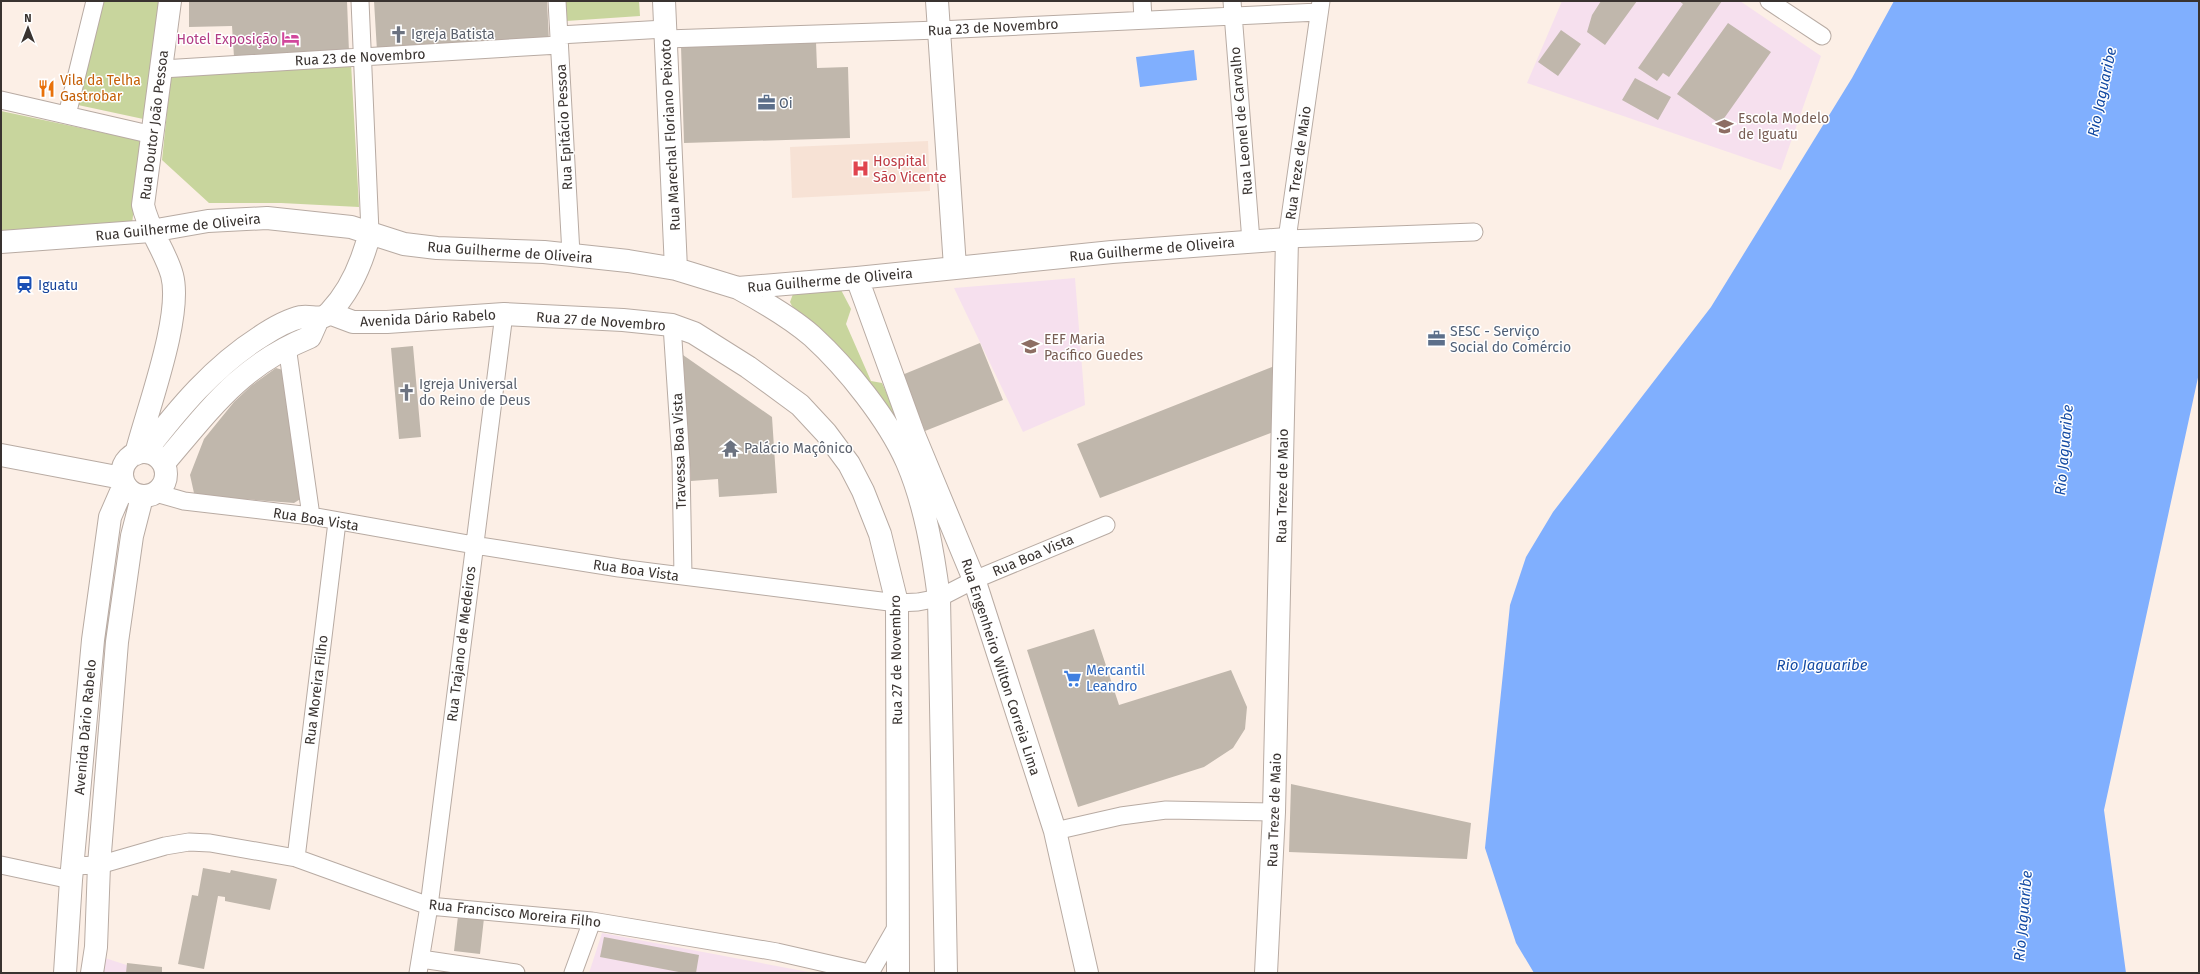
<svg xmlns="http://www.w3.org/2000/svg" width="2200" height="974" font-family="'Fira Sans',sans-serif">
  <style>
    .built { fill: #f7e2d5 }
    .education { fill: #f6e0ee }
    .green { fill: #c8d59d }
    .water { fill: #80affe }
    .building { fill: #c0b7ac }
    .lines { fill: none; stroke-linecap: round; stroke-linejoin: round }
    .street-casing { stroke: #b8aba3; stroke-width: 19 }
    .secondary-casing { stroke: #b8aba3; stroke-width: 24 }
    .street { stroke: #fff; stroke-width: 17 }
    .secondary { stroke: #fff; stroke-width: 22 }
    .labels { text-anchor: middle; stroke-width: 3; stroke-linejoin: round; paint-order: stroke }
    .street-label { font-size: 14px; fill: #393330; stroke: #fff }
    .worship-label { font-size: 14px; fill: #5b616d; stroke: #fff; text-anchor: start }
    .hotel-label { font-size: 14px; fill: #b23c85; stroke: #fff; text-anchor: end }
    .food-label { font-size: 14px; fill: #c56008; stroke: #fff; text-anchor: start }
    .service-label { font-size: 14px; fill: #4e5e75; stroke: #fff; text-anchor: start }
    .education-label { font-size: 14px; fill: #785e54; stroke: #fff; text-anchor: start }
    .health-label { font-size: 14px; fill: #be3a42; stroke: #fff; text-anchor: start }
    .transit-label { font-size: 14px; fill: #164399; stroke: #fff; text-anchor: start }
    .shop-label { font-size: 14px; fill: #366cbe; stroke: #fff; text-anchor: start }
    .water-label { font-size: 15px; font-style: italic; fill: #134aa3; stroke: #fff }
  </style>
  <rect width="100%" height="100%" fill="#fcefe6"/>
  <path class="built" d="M 928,141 L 930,191 L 792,198 L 790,147 Z"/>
  <path class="education" d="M 1562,1 L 1740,1 L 1821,56 L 1781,170 L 1527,83 Z
    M 1075,278 L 1085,405 L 1023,432 L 954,288 Z
    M 602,933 L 814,973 L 589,973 Z
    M 105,958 L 151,973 L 103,973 Z"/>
  <path class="green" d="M 103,1 L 163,1 L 148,120 L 78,105 Z
    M 565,1 L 639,1 L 640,16 L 566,21 Z
    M 351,63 L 359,207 L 281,203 L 209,203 L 162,160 L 171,74 Z
    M 1,111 L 142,141 L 132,224 L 1,232 Z
    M 840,288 L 851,309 L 846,324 L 871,381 L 882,383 L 919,466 L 828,339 L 792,306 L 790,302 L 793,294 Z"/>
  <path class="water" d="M 1894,1 L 2199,1 L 2199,373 L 2104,810 L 2126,973 L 1534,973 L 1516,943 L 1485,848 L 1510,605 L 1526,557 L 1553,512 L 1711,307 L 1852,78 Z
    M 1194,50 L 1197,80 L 1140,87 L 1136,57 Z"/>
  <path class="building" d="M 189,1 L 347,1 L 349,52 L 234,57 L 232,26 L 189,27 Z
    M 374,1 L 547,1 L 549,41 L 377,51 Z
    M 1601,1 L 1637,1 L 1605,45 L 1587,32 L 1592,15 Z
    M 1679,1 L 1722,1 L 1669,77 L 1663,73 L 1657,81 L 1638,68 L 1683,4 Z
    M 1728,23 L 1771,52 L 1720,124 L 1677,94 Z
    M 1561,30 L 1581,44 L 1558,76 L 1538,62 Z
    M 816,42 L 817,68 L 848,67 L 850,138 L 684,143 L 681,46 Z
    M 1635,78 L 1671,97 L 1658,120 L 1622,100 Z
    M 980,343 L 1003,400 L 925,431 L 902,375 Z
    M 413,346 L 421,437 L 399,439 L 391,348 Z
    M 683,355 L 772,417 L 777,493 L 719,497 L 718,479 L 691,481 Z
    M 1277,365 L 1276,431 L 1100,498 L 1077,444 Z
    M 276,368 L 283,370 L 302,498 L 294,503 L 203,496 L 194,493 L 190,475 L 204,439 L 234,402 L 251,386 Z
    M 1094,629 L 1119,705 L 1231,670 L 1247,707 L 1245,729 L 1233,748 L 1204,767 L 1078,807 L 1027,650 Z
    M 1291,784 L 1471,823 L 1467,859 L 1289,852 Z
    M 203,868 L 230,873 L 231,870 L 277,879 L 270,910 L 225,901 L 225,897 L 218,896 L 204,969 L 178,964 L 192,895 L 198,896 Z
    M 458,916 L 484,918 L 480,954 L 454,951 Z
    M 604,937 L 699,955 L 696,973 L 684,973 L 600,957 Z
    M 127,963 L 162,967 L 162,973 L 126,973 Z"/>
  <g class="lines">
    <defs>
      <path id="street" d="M 360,1 L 370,232
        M 557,1 L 571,254
        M 1142,1 L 1143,19
        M 1232,1 L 1251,241
        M 1321,1 L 1287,239 L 1474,232
        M 1769,1 L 1822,36
        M 559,35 L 665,29
        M 666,39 L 939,30 L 1319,12
        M 162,69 L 559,45
        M 1,100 L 153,135
        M 67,115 L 95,1
        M 672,325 L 681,461 L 683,576
        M 287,346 L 311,516
        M 156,493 L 184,501 L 311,516 L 474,545 L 619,568 L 897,603 L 918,602 L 939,598 L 974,580 L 1106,525
        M 1055,831 L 1121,816 L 1166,810 L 1274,812
        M 296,858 L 337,522
        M 1,865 L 71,880
        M 72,866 L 99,865 L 165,846 L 189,842 L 210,843 L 296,858 L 429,906 L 592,921 L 777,952 L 869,973
        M 421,959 L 516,973
        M 418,973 L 429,906 L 504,314
        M 573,973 L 592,921
        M 870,973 L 897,926"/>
      <path id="secondary" d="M 664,1 L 676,269
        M 937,1 L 955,267
        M 1,242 L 151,231 L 208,221 L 267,218 L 351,227 L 404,244 L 437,248 L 544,252 L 628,261 L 676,269 L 738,288 L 857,278 L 1112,252 L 1287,239 L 1274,812 L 1266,973
        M 857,278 L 914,435 L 975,582 L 1055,831 L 1087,973
        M 738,288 C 764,302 790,317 812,336 C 847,368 888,419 907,462 C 925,504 933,552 939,598 L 946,973
        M 329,313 L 353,322 L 387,322 L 504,314 L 623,320 L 672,325 L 694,333 L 748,367 L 800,405 L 826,433 L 849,464 L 863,491 L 880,534 L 897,603 L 898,973
        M122 474a22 22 0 1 1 44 0a22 22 0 1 1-44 0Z
        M 145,452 C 179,408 213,367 260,337 C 272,329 288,320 301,317 C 312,315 321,322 330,312 C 350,291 363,260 370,232
        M 136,454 C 147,410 183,316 172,275 C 165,250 148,230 143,205 L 170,1
        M 1,455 L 122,478
        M 164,463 C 211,408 241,365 310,337 L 318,319
        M 65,973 L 71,880 L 93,640 L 110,517 L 124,485
        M 92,973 L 96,947 L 99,865 L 117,642 L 132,536 L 142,497"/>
    </defs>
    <use href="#street" class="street-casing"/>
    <use href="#secondary" class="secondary-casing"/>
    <use href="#street" class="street"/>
    <use href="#secondary" class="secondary"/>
  </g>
  <defs>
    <symbol id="church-bare" viewBox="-9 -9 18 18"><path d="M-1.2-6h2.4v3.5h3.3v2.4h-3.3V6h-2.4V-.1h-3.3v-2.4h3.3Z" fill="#6b7280" stroke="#fff" stroke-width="2.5" paint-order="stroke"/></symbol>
    <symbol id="hotel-bare" viewBox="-9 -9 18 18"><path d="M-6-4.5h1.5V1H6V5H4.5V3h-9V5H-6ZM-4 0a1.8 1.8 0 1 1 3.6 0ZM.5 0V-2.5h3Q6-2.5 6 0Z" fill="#d1479c" stroke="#fff" stroke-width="2.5" paint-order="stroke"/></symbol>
    <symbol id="restaurant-bare" viewBox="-9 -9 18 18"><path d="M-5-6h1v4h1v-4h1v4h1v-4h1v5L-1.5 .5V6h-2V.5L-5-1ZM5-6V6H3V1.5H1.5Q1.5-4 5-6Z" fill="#e8710a" stroke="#fff" stroke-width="2.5" paint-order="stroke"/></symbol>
    <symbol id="office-bare" viewBox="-9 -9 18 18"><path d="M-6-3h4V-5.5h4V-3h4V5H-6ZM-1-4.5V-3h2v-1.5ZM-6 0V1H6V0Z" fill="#5c6f8a" stroke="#fff" stroke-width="2.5" paint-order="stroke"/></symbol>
    <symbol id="school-bare" viewBox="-9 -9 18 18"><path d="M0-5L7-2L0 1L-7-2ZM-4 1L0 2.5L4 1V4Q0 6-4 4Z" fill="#8d6e63" stroke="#fff" stroke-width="2.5" paint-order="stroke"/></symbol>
    <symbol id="hospital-bare" viewBox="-9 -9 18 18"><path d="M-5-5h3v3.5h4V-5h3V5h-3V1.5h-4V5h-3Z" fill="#e0444e" stroke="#fff" stroke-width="2.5" paint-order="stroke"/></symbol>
    <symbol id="station-bare" viewBox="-9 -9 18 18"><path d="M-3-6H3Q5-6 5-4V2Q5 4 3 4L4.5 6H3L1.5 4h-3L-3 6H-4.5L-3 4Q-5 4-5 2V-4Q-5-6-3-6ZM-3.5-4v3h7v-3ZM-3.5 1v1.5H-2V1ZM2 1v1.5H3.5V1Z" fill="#1a4fb4" stroke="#fff" stroke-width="2.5" paint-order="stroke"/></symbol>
    <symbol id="temple-bare" viewBox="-9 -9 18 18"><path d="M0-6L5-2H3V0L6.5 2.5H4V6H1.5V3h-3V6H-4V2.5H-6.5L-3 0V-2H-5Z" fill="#6b7280" stroke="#fff" stroke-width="2.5" paint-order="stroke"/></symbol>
    <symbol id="supermarket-bare" viewBox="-9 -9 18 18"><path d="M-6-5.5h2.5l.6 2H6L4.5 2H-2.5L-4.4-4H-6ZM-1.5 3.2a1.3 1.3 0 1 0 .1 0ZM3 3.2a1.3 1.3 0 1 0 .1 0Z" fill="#3f7fe0" stroke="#fff" stroke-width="2.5" paint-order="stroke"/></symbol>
  </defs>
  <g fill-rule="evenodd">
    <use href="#church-bare" x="386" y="22" width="25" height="25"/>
    <use href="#hotel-bare" x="278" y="26" width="25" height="25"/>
    <use href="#restaurant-bare" x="34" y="76" width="25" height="25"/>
    <use href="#office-bare" x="754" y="90" width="25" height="25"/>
    <use href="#school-bare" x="1712" y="114" width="25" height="25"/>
    <use href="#hospital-bare" x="848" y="156" width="25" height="25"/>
    <use href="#station-bare" x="12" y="272" width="25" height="25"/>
    <use href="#office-bare" x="1424" y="326" width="25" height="25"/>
    <use href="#school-bare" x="1018" y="334" width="25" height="25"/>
    <use href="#church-bare" x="394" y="380" width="25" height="25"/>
    <use href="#temple-bare" x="718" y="436" width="25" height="25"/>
    <use href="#supermarket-bare" x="1060" y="666" width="25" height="25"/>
  </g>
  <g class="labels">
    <g class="street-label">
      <text transform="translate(993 27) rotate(-3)" y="5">Rua 23 de Novembro</text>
      <text transform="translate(360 57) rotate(-3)" y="5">Rua 23 de Novembro</text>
      <text transform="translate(1241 121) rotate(-95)" y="5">Rua Leonel de Carvalho</text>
      <text transform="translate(154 125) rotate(-83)" y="5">Rua Doutor João Pessoa</text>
      <text transform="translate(564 127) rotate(-93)" y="5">Rua Epitácio Pessoa</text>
      <text transform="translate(670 135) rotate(-93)" y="5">Rua Marechal Floriano Peixoto</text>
      <text transform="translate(1298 163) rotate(-82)" y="5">Rua Treze de Maio</text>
      <text transform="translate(178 227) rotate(-6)" y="5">Rua Guilherme de Oliveira</text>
      <text transform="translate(1152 249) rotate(-5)" y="5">Rua Guilherme de Oliveira</text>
      <text transform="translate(510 252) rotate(4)" y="5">Rua Guilherme de Oliveira</text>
      <text transform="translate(830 280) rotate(-5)" y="5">Rua Guilherme de Oliveira</text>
      <text transform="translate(428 318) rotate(-3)" y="5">Avenida Dário Rabelo</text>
      <text transform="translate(601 321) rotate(4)" y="5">Rua 27 de Novembro</text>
      <text transform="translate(679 451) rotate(-92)" y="5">Travessa Boa Vista</text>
      <text transform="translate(1282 486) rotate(-89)" y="5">Rua Treze de Maio</text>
      <text transform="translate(316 519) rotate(9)" y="5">Rua Boa Vista</text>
      <text transform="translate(1033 555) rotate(-23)" y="5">Rua Boa Vista</text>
      <text transform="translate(636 570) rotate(8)" y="5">Rua Boa Vista</text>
      <text transform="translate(461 644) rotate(-83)" y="5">Rua Trajano de Medeiros</text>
      <text transform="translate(896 660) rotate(-91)" y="5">Rua 27 de Novembro</text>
      <text transform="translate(1001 667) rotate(72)" y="5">Rua Engenheiro Wilton Correia Lima</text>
      <text transform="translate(316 690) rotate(-83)" y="5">Rua Moreira Filho</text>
      <text transform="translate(85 727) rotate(-85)" y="5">Avenida Dário Rabelo</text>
      <text transform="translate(1274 810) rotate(-88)" y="5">Rua Treze de Maio</text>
      <text transform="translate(515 913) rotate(6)" y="5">Rua Francisco Moreira Filho</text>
    </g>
    <g class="worship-label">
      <text x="411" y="39">Igreja Batista</text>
      <text x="419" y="389">Igreja Universal<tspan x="419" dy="16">do Reino de Deus</tspan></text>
      <text x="744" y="453">Palácio Maçônico</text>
    </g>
    <g class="hotel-label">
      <text x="278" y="44">Hotel Exposição</text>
    </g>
    <g class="food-label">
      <text x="60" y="85">Vila da Telha<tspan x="60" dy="16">Gastrobar</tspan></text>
    </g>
    <g class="service-label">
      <text x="779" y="108">Oi</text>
      <text x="1450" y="336">SESC - Serviço<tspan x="1450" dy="16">Social do Comércio</tspan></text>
    </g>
    <g class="education-label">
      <text x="1738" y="123">Escola Modelo<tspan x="1738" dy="16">de Iguatu</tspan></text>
      <text x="1044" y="344">EEF Maria<tspan x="1044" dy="16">Pacífico Guedes</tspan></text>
    </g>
    <g class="health-label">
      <text x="873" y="166">Hospital<tspan x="873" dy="16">São Vicente</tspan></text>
    </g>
    <g class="transit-label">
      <text x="38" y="290">Iguatu</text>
    </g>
    <g class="shop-label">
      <text x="1086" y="675">Mercantil<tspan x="1086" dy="16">Leandro</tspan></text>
    </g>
    <g class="water-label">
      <text transform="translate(2102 92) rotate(-78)" y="5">Rio Jaguaribe</text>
      <text transform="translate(2064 450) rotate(-85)" y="5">Rio Jaguaribe</text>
      <text x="1822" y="670">Rio Jaguaribe</text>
      <text transform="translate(2023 916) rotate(-85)" y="5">Rio Jaguaribe</text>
    </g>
  </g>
  <rect width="2200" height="974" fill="none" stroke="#393330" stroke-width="4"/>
  <g transform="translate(28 28)" stroke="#ffffff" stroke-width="3" paint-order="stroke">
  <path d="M0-3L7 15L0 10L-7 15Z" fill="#393330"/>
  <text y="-6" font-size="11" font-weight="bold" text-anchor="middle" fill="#393330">N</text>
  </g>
</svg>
